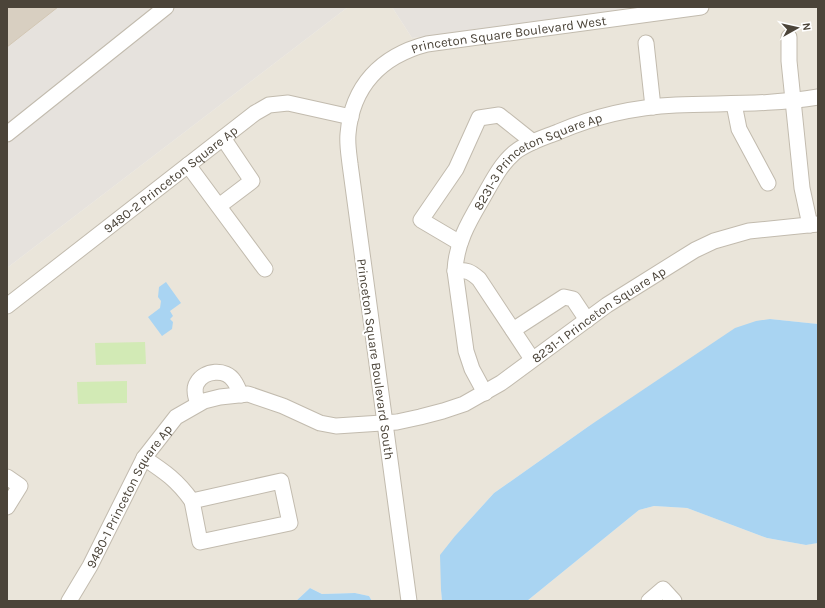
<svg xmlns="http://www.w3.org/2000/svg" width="825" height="608" font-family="Karla,sans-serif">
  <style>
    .residential { fill: #eae5da }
    .industrial { fill: #e6e2dd }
    .green { fill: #d2eab5 }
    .water { fill: #a9d4f2 }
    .building { fill: #d8cfc1; stroke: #d3c7b4 }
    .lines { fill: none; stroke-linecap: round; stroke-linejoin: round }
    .minor-casing { stroke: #c2bbae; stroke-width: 17 }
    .minor { stroke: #fff; stroke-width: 15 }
    .labels { text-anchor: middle; stroke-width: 4; stroke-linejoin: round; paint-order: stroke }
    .street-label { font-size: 13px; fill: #4b4439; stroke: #fff }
  </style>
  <rect width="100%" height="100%" fill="#f6f3ec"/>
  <path class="residential" d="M 348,7 L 392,7 L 412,38 L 646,7 L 818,7 L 818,324 L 770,319 L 589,426 L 494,493 L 455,536 L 441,590 L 442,601 L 372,601 L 369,596 L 355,593 L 322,594 L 310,588 L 296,601 L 7,601 L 7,268 Z
    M 654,506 L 687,508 L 767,538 L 806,545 L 818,543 L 818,601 L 527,601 L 639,510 Z"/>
  <path class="industrial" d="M 7,7 L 348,7 L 7,268 Z
    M 392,7 L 646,7 L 412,38 Z"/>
  <path class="green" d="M 145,342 L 146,364 L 96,365 L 95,343 Z
    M 127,381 L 127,403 L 78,404 L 77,382 Z"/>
  <path class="water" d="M 166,282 L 181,303 L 170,311 L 173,316 L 170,319 L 173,322 L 172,329 L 162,336 L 148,317 L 160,308 L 161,301 L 158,297 L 159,287 Z
    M 770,319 L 818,324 L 818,543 L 806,545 L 767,538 L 687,508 L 654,506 L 639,510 L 527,601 L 442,601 L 441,590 L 440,555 L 455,536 L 494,493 L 589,426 L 735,328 L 756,321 Z
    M 310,588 L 322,594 L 355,593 L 369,596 L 372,601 L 296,601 Z"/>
  <path class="building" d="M 7,7 L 58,7 L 7,47 Z"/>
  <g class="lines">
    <defs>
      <g id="minor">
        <path d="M 789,37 L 789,61 L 802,188 L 810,225"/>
        <path d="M 646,43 L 653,107"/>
        <path d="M 734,104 L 739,129 L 768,183"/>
        <path d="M 7,134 L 166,7"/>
        <path d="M 188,165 L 265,269"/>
        <path d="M 219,206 L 252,181 L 223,138"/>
        <path d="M 460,243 L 421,220 L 456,169 L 479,118 L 499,115 L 533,142"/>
        <path d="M 455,271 C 466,269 471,272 479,279 L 532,359"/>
        <path id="s1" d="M 7,306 L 255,113 L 269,105 L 288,103 L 351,117"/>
        <path d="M 513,330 L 564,297 L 573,299 L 587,320"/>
        <path id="s2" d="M 485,393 L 472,369 L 466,351 L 455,271 C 456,244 468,223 481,201 C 491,184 499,166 514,153 C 526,143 543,138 558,132 C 595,116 635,107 676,105 C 723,103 771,105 818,97"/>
        <path d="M 198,404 C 196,398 193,389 197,383 C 204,370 226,368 234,381 C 237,385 239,391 241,395"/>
        <path d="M 144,458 C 165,472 177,480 192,501"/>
        <path d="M 7,477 L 20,486 L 7,507"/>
        <path d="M 281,481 L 290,523 L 200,542 L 192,501 Z"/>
        <path id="s3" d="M 69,601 L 90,566 L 144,458 L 176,417 L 204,401 L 220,397 L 248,394 L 283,406 L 320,423 L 336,426 L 397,422 L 420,417 L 443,411 L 464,404 L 501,383 L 607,305 L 695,250 L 714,241 L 749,231 L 818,224"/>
        <path id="s4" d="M 409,601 L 350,164 C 349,155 347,144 348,134 C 352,86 381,56 427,44 L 701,7"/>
        <path d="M 649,601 L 663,589 L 674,601"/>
      </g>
    </defs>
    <use href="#minor" class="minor-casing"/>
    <use href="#minor" class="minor"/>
  </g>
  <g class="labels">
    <g class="street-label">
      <text dy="5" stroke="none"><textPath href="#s4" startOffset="682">Princeton Square Boulevard West</textPath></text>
      <text dy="5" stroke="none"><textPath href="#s2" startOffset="275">8231-3 Princeton Square Ap</textPath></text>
      <text dy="5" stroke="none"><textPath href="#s1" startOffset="207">9480-2 Princeton Square Ap</textPath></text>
      <text dy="5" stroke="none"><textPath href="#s3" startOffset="677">8231-1 Princeton Square Ap</textPath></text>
      <text transform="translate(376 359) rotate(82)" y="5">Princeton Square Boulevard South</text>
      <text dy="5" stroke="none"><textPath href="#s3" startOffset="121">9480-1 Princeton Square Ap</textPath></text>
    </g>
  </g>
  <rect width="825" height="608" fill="none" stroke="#4b4439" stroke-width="16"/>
  <g transform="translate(797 28) rotate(82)" stroke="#ffffff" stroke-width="3" paint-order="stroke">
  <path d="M0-3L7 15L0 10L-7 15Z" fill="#4b4439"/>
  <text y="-6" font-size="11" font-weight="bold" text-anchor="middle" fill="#4b4439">N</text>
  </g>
</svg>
